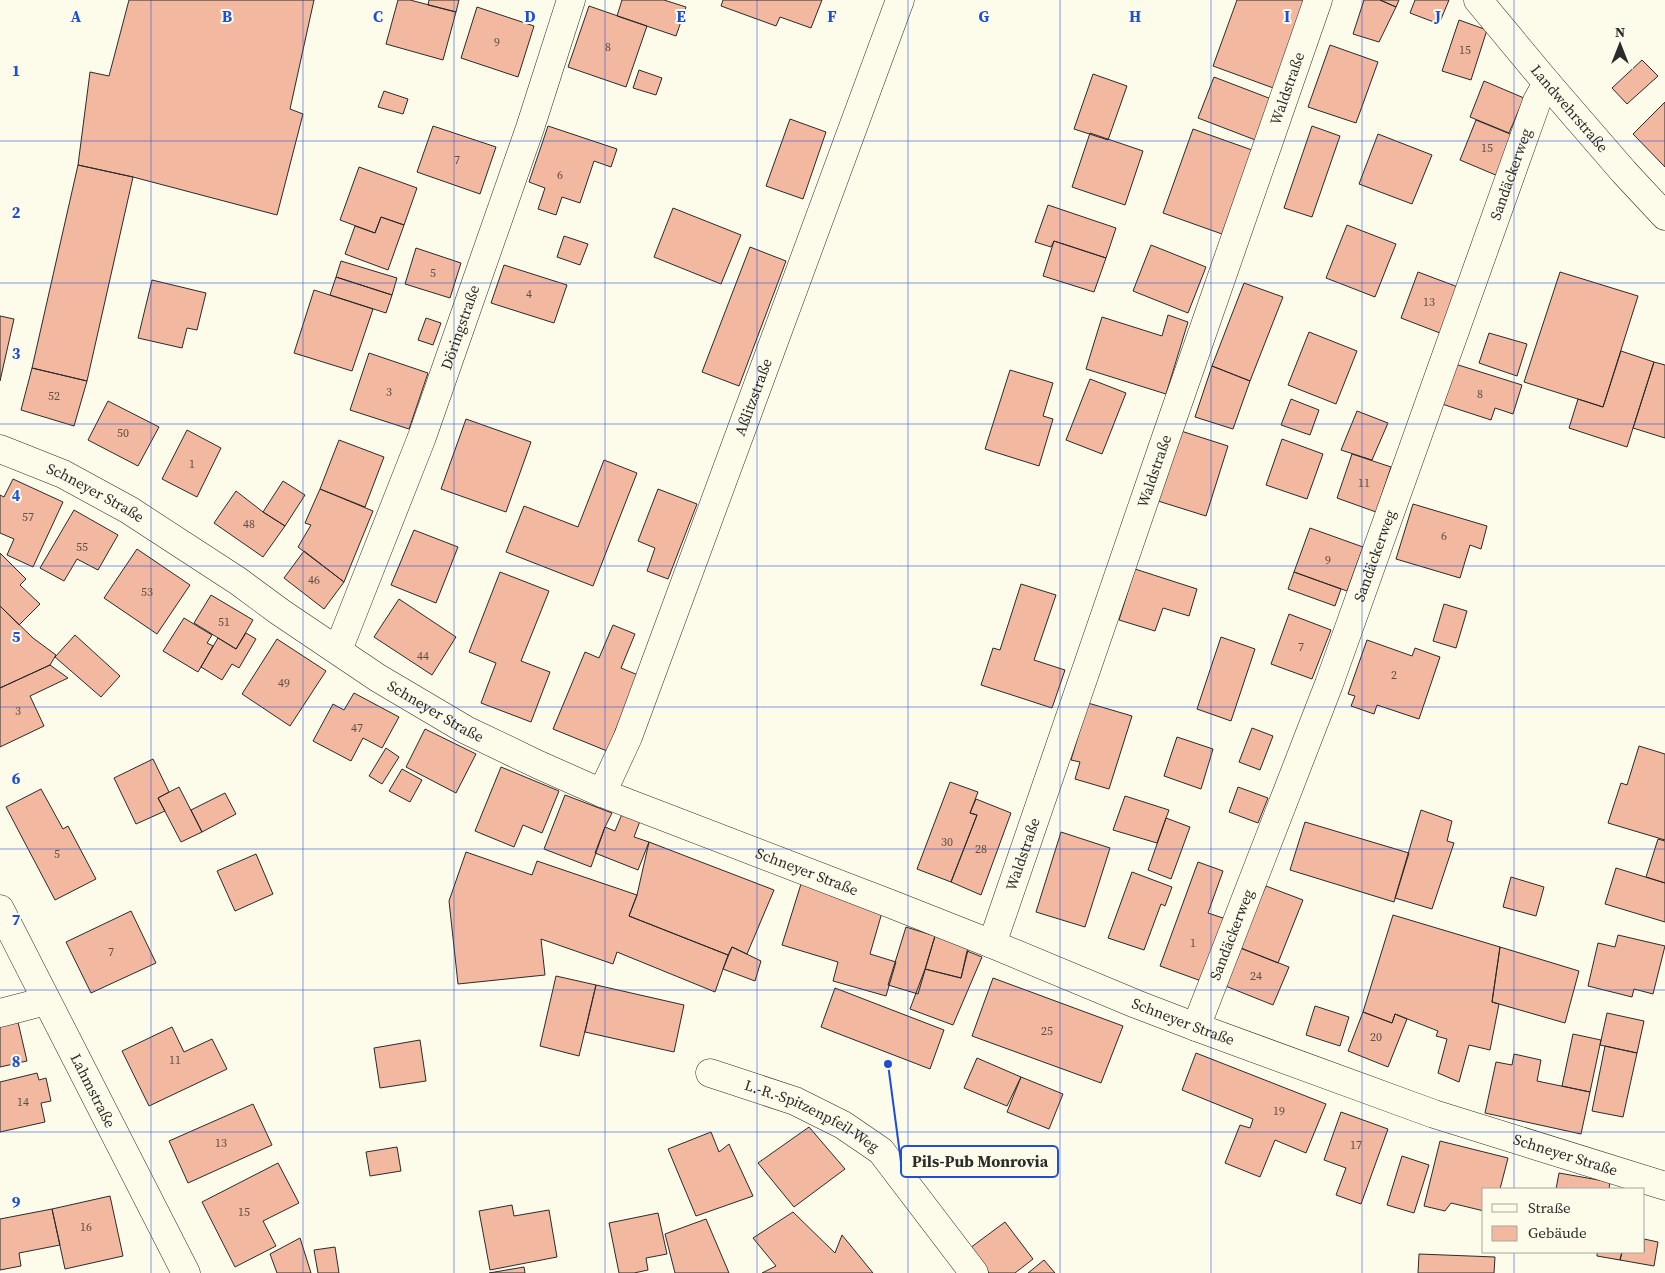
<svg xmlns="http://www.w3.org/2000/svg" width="1665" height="1273" font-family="'Source Serif 4',serif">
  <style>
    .building { fill: #f2b8a0; stroke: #2b2b2b }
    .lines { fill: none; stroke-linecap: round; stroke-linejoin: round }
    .minor-casing { stroke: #2b2b2b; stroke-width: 29 }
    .tertiary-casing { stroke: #2b2b2b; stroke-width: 29 }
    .minor { stroke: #fdfbea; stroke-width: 28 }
    .tertiary { stroke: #fdfbea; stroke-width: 28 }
    .grid { fill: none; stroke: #1d4ed8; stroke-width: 1; stroke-opacity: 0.55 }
    .labels { text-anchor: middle; stroke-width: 4; stroke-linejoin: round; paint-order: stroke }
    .number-label { font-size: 12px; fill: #5d4e48 }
    .street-label { font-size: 15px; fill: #2b2b2b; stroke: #fdfbea }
    .grid-label { font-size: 16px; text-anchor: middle; font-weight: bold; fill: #1d4ed8; stroke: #fdfbea; stroke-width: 4; stroke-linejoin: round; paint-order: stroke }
    .leader { fill: none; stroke: #1d4ed8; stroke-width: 2 }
    .callout-dot { fill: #1d4ed8; stroke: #fdfbea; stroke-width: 2 }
    .callout { fill: #fdfbea; stroke: #1d4ed8; stroke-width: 2 }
    .callout-label { font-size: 16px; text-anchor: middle; font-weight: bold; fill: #2b2b2b }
  </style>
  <rect width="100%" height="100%" fill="#fdfbea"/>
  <path class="building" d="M 129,0 L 314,0 L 290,109 L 303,114 L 277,215 L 133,177 L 78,165 L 90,72 L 109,76 Z
    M 398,0 L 410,0 L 456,12 L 443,60 L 386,44 Z
    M 429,0 L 459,0 L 456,12 L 428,5 Z
    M 622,0 L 664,0 L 686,7 L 676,36 L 617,16 Z
    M 723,0 L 822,0 L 811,28 L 780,17 L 776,26 L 721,6 Z
    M 1237,0 L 1308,0 L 1276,89 L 1213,66 Z
    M 1364,0 L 1380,0 L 1396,7 L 1379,42 L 1353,34 Z
    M 1380,0 L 1399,0 L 1396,7 Z
    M 1415,0 L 1449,0 L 1439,24 L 1410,13 Z
    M 589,6 L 647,26 L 626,87 L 568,67 Z
    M 477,7 L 534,26 L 518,77 L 461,58 Z
    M 1459,20 L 1487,30 L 1471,80 L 1442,71 Z
    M 1330,45 L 1378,62 L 1356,123 L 1308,107 Z
    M 1642,60 L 1658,76 L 1627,104 L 1612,88 Z
    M 639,70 L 662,78 L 656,95 L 633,88 Z
    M 1093,74 L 1127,86 L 1108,140 L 1074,129 Z
    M 1214,77 L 1274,100 L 1258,141 L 1198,118 Z
    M 1484,81 L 1524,98 L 1509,133 L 1470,117 Z
    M 384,91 L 408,99 L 403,114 L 378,107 Z
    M 1665,102 L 1665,167 L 1633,134 Z
    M 790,119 L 826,132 L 803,199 L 766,186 Z
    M 1476,120 L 1515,136 L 1498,176 L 1460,160 Z
    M 433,126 L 496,147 L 480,194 L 417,172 Z
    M 548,126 L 617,149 L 611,167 L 594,161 L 580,203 L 562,197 L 556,215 L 538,209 L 545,188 L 529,182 Z
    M 1312,126 L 1340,136 L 1312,217 L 1284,208 Z
    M 1193,129 L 1252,150 L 1222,234 L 1163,213 Z
    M 1090,133 L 1143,151 L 1125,205 L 1072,187 Z
    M 1378,134 L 1432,155 L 1412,204 L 1359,184 Z
    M 78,165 L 133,177 L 87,381 L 32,368 Z
    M 359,167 L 417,188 L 404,225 L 381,217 L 375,233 L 340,220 Z
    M 1048,205 L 1116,228 L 1106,258 L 1054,241 L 1051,247 L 1035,242 Z
    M 673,208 L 741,235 L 721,284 L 654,257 Z
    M 381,217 L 404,225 L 388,270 L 345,254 L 355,226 L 375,233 Z
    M 1347,225 L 1396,244 L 1375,297 L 1326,278 Z
    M 564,236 L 588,244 L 580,265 L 557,257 Z
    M 1054,241 L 1106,258 L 1094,292 L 1043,276 Z
    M 1151,245 L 1206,267 L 1188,313 L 1133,291 Z
    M 750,247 L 786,261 L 739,386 L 702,372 Z
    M 416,248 L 461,263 L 450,298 L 405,284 Z
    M 341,261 L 397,278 L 392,295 L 336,277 Z
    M 504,265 L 567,285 L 554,323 L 491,303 Z
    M 1418,272 L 1458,287 L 1440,333 L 1401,318 Z
    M 1560,272 L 1638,296 L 1603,407 L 1524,382 Z
    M 336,277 L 392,295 L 386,313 L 330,295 Z
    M 152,280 L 206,293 L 197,330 L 187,328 L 182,348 L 138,338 Z
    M 1244,283 L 1283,297 L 1250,381 L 1212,366 Z
    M 314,290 L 373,309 L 352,371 L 294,353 Z
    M 1168,315 L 1188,322 L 1166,394 L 1086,369 L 1102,317 L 1162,336 Z
    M 0,316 L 14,319 L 0,381 Z
    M 426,318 L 441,323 L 433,345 L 418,340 Z
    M 1309,332 L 1357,351 L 1336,404 L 1288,385 Z
    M 1489,333 L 1527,344 L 1517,376 L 1479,363 Z
    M 1621,351 L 1654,362 L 1627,447 L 1569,428 L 1578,399 L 1603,407 Z
    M 369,353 L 428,373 L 409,429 L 350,410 Z
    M 1654,362 L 1665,365 L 1665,438 L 1633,428 Z
    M 1452,363 L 1522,385 L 1513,414 L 1495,408 L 1491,420 L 1439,403 Z
    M 1212,366 L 1250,381 L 1233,429 L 1195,417 Z
    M 32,368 L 87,381 L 74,426 L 21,410 Z
    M 1010,370 L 1053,383 L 1043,416 L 1053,419 L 1039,466 L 985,449 Z
    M 1090,379 L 1126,393 L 1102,454 L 1066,440 Z
    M 1291,399 L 1319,410 L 1310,435 L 1281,425 Z
    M 108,401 L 159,427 L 138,466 L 88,440 Z
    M 1357,411 L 1388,423 L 1372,460 L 1341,450 Z
    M 466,419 L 531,442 L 506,512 L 441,489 Z
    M 187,430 L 221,448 L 197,497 L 162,479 Z
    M 1181,431 L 1228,446 L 1206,516 L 1158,501 Z
    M 1282,439 L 1323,454 L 1307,499 L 1266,485 Z
    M 339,440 L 384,457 L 365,507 L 320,489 Z
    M 1352,454 L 1391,467 L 1376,512 L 1337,498 Z
    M 604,460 L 637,473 L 593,586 L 506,552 L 524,506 L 578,527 Z
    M 13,479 L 63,502 L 33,567 L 7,555 L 14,539 L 0,533 L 0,495 L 4,497 Z
    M 283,481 L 305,495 L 285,526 L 263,512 Z
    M 320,489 L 373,511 L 344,582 L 298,547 L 311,525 L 305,523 Z
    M 658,489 L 697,504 L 668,579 L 647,571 L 655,548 L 638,541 Z
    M 236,491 L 263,512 L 285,526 L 263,557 L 214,523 Z
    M 1413,504 L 1487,526 L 1481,549 L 1470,545 L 1460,578 L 1396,559 Z
    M 74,510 L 118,535 L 98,570 L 77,559 L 64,581 L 40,568 Z
    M 1310,528 L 1363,547 L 1347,591 L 1294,572 Z
    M 414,530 L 458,547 L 436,603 L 391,585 Z
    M 137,549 L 190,585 L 157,634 L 104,598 Z
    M 304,551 L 344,582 L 324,609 L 284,578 Z
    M 0,553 L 26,579 L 20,585 L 40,604 L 19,625 L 0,606 Z
    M 1135,569 L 1197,589 L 1189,616 L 1163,608 L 1155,631 L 1119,620 Z
    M 500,572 L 549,591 L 521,661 L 550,672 L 531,722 L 481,703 L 496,663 L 469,652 Z
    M 1294,572 L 1341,589 L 1335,606 L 1288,589 Z
    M 1021,584 L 1056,595 L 1034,660 L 1065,670 L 1052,708 L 981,685 L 993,648 L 1000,650 Z
    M 211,595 L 253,620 L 236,649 L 194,623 Z
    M 399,599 L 456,637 L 432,675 L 374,637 Z
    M 1444,604 L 1467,611 L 1456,648 L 1433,641 Z
    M 0,606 L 33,638 L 56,655 L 50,665 L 0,688 Z
    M 1289,614 L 1331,630 L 1312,679 L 1271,664 Z
    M 184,618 L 212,635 L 207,643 L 213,646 L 198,672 L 163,651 Z
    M 613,625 L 635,634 L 621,668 L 638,675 L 607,751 L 553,729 L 585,652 L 599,658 Z
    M 246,633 L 256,639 L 239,668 L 232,664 L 222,680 L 201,667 L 218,638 L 236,649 Z
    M 75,635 L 120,676 L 101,697 L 55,657 Z
    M 1221,637 L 1255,649 L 1231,721 L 1197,709 Z
    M 277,639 L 326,671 L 290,726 L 242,694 Z
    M 1367,640 L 1412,656 L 1415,648 L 1440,657 L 1419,719 L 1377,705 L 1374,714 L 1351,706 L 1355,696 L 1348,694 Z
    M 50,665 L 68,678 L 30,696 L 44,726 L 0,747 L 0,688 Z
    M 354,693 L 399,717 L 382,748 L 363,738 L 351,761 L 313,741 L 333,704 L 344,710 Z
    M 1088,703 L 1132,716 L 1109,789 L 1075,779 L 1080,762 L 1071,760 Z
    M 1252,728 L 1273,736 L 1260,770 L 1239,762 Z
    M 425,729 L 476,754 L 456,793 L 406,767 Z
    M 1177,737 L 1213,749 L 1201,789 L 1164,776 Z
    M 1639,746 L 1665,754 L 1665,840 L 1608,823 L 1621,783 L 1627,785 Z
    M 386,748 L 399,757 L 382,784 L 369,776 Z
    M 153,759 L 169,792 L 158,798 L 165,811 L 136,824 L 114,778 Z
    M 501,767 L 559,791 L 542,833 L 523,825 L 514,847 L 475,831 Z
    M 402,769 L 422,780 L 410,802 L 389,791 Z
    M 950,782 L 978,792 L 970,813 L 977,815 L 951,882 L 917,869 Z
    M 179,787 L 202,832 L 181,842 L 158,798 Z
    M 1238,787 L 1268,798 L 1258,823 L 1229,812 Z
    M 41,789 L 63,829 L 68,826 L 96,879 L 55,900 L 6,807 Z
    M 225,793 L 236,814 L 202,832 L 191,810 Z
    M 565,795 L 612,813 L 605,827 L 591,867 L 544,849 Z
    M 1125,796 L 1169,810 L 1157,843 L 1113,830 Z
    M 976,799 L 1011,813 L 981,895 L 951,882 L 977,815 L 970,813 Z
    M 1421,810 L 1452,821 L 1447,841 L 1454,843 L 1432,909 L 1395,898 Z
    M 622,814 L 640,821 L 634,837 L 649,842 L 638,870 L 595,853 L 605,827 L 615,831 Z
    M 1166,818 L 1190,827 L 1171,879 L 1148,870 Z
    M 1305,822 L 1409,853 L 1394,902 L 1290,870 Z
    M 1061,832 L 1110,848 L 1085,927 L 1036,912 Z
    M 1658,839 L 1665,841 L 1665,883 L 1646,877 Z
    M 649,842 L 774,890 L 747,954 L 732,947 L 728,955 L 629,916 L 637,895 Z
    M 466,852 L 532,875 L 537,861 L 637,895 L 629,916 L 728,955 L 715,992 L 617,952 L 613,964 L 541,939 L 545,975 L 458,984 L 449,901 Z
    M 256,854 L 273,894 L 235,911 L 217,871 Z
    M 1198,862 L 1223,871 L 1208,913 L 1226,919 L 1204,982 L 1160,966 Z
    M 1616,868 L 1665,883 L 1665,922 L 1605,904 Z
    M 1132,872 L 1172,887 L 1165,906 L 1161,904 L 1144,950 L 1108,938 Z
    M 1511,877 L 1544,887 L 1536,916 L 1503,907 Z
    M 801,884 L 883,909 L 870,954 L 896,962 L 886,996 L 833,981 L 838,962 L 782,945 Z
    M 1266,886 L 1303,900 L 1278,963 L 1238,947 Z
    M 131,911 L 156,963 L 91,993 L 66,942 Z
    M 1393,915 L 1500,947 L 1492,1002 L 1499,1004 L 1490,1050 L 1469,1045 L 1459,1082 L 1438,1073 L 1447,1039 L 1436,1036 L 1438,1031 L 1395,1014 L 1392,1023 L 1363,1012 Z
    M 906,927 L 935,936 L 918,994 L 888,985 Z
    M 1618,935 L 1665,946 L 1653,994 L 1634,989 L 1632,997 L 1588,986 L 1598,943 L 1615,947 Z
    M 935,936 L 969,946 L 961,978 L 925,969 Z
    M 732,947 L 761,961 L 755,981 L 723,969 Z
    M 1238,947 L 1289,967 L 1273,1005 L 1223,985 Z
    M 1500,947 L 1579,971 L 1565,1023 L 1492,1002 Z
    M 967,951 L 982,957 L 953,1025 L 910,1009 L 925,969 L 961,978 Z
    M 556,976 L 596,985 L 579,1056 L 540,1046 Z
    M 993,978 L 1123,1026 L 1101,1083 L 972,1036 Z
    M 596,985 L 684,1005 L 674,1052 L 585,1032 Z
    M 835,988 L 944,1030 L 930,1069 L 821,1027 Z
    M 1315,1006 L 1349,1017 L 1340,1046 L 1306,1035 Z
    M 1363,1012 L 1392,1023 L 1395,1014 L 1407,1019 L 1388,1067 L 1348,1051 Z
    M 1607,1013 L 1644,1021 L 1637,1053 L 1600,1045 Z
    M 18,1022 L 27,1061 L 0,1067 L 0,1026 Z
    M 172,1027 L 184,1052 L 212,1039 L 227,1069 L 149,1106 L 122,1051 Z
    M 1573,1034 L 1601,1040 L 1590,1092 L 1562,1086 Z
    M 420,1040 L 426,1081 L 380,1088 L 374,1048 Z
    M 1605,1046 L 1637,1053 L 1623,1117 L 1592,1111 Z
    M 1196,1053 L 1326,1104 L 1306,1153 L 1275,1140 L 1260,1177 L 1225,1163 L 1240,1125 L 1250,1128 L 1253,1119 L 1182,1090 Z
    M 1514,1054 L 1541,1060 L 1537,1081 L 1590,1092 L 1581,1134 L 1485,1113 L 1496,1062 L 1512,1065 Z
    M 977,1058 L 1021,1077 L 1007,1106 L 964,1088 Z
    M 37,1073 L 39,1080 L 46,1078 L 51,1101 L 41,1103 L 45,1122 L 0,1132 L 0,1082 Z
    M 1021,1077 L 1063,1094 L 1049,1129 L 1007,1112 Z
    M 253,1104 L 272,1145 L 188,1183 L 169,1141 Z
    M 1341,1112 L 1388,1129 L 1361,1204 L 1336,1195 L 1346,1168 L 1324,1160 Z
    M 809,1127 L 845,1169 L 794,1207 L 758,1163 Z
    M 711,1132 L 719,1152 L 729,1144 L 753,1196 L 696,1216 L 668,1149 Z
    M 1440,1141 L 1508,1158 L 1500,1189 L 1484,1189 L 1484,1211 L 1451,1203 L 1445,1211 L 1424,1206 Z
    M 397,1147 L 401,1171 L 370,1176 L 366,1152 Z
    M 1402,1156 L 1429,1165 L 1414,1213 L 1387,1205 Z
    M 278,1163 L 299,1203 L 263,1221 L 276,1246 L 235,1267 L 202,1202 Z
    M 1559,1173 L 1610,1182 L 1609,1189 L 1556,1189 Z
    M 110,1196 L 123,1256 L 65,1269 L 52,1209 Z
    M 512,1205 L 514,1216 L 549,1210 L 557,1257 L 490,1270 L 479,1211 Z
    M 52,1209 L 60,1245 L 19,1253 L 21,1266 L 0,1270 L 0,1219 Z
    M 793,1212 L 835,1253 L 842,1235 L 873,1273 L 762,1273 L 776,1266 L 753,1238 Z
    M 658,1213 L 667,1254 L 646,1258 L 648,1270 L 634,1273 L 619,1273 L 609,1223 Z
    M 706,1219 L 729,1273 L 675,1273 L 665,1234 Z
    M 1005,1222 L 1033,1259 L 1015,1273 L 989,1273 L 970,1248 Z
    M 300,1238 L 311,1273 L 277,1273 L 270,1254 Z
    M 1644,1239 L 1658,1242 L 1654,1266 L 1620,1260 L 1622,1252 L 1644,1252 Z
    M 335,1247 L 339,1273 L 318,1273 L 314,1250 Z
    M 1597,1252 L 1622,1252 L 1620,1260 L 1597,1256 Z
    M 1419,1254 L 1495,1257 L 1494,1273 L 1418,1273 Z
    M 1044,1260 L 1055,1273 L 1028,1273 Z
    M 524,1267 L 525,1273 L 489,1273 Z"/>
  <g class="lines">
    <defs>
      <g id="minor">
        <path id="s1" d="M 1478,0 L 1547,83 L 1624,172 L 1665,216"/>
        <path id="s2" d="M 338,650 L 422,437 L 530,128 L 571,0"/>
        <path id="s3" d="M 602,793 L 628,737 L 900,0"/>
        <path id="s4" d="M 0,909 L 186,1273"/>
        <path id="s5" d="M 992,944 L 1163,446 L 1318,0"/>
        <path d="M 0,1013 L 46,1001"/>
        <path id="s6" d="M 1196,1027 L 1329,684 L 1537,101 L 1547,83"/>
        <path id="s7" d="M 710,1073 L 795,1101 L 843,1125 L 881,1151 L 974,1273"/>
      </g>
      <g id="tertiary">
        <path id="s8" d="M 0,449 L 63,474 L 129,510 L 238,581 L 280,612 L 378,678 L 466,730 L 539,765 L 602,793 L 891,904 L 992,944 L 1136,1004 L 1196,1027 L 1434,1114 L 1665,1186"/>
      </g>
    </defs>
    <use href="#minor" class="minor-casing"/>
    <use href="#tertiary" class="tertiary-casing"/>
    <use href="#minor" class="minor"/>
    <use href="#tertiary" class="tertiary"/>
  </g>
  <path class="grid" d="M 151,0 L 151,1273M 303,0 L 303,1273M 454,0 L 454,1273M 605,0 L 605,1273M 757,0 L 757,1273M 908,0 L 908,1273M 1060,0 L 1060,1273M 1211,0 L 1211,1273M 1362,0 L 1362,1273M 1514,0 L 1514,1189M 0,141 L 1665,141M 0,283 L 1665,283M 0,424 L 1665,424M 0,566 L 1665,566M 0,707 L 1665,707M 0,849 L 1665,849M 0,990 L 1665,990M 0,1132 L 1665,1132M 1514,1252 L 1514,1273"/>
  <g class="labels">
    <g class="number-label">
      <text x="497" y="46">9</text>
      <text x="608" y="51">8</text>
      <text x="1465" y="54">15</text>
      <text x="1487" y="152">15</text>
      <text x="457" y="164">7</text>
      <text x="560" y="179">6</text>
      <text x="433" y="277">5</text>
      <text x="529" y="298">4</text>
      <text x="1429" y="306">13</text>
      <text x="389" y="396">3</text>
      <text x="1480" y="398">8</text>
      <text x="54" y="400">52</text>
      <text x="123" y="437">50</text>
      <text x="192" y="468">1</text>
      <text x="1364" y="487">11</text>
      <text x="28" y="521">57</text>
      <text x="249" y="528">48</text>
      <text x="1444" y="540">6</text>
      <text x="82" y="551">55</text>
      <text x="1328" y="564">9</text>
      <text x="314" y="584">46</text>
      <text x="147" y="596">53</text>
      <text x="224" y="626">51</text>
      <text x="1301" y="651">7</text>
      <text x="423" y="660">44</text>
      <text x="1394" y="679">2</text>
      <text x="284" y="687">49</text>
      <text x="18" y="715">3</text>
      <text x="357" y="732">47</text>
      <text x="947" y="846">30</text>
      <text x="981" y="853">28</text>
      <text x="57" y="858">5</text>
      <text x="1193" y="947">1</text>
      <text x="111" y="956">7</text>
      <text x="1256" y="980">24</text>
      <text x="1047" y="1035">25</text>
      <text x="1376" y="1041">20</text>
      <text x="175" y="1064">11</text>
      <text x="23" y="1106">14</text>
      <text x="1279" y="1115">19</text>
      <text x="221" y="1147">13</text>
      <text x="1356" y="1149">17</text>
      <text x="244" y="1216">15</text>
      <text x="86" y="1231">16</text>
    </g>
    <g class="street-label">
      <text dy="5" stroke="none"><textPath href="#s5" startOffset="905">Waldstraße</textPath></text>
      <text dy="5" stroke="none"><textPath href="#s1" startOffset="142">Landwehrstraße</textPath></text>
      <text dy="5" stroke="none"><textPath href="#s6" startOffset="909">Sandäckerweg</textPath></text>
      <text dy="5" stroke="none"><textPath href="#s2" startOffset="345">Döringstraße</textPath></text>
      <text dy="5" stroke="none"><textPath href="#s3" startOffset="424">Aßlitzstraße</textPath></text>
      <text dy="5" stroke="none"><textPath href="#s5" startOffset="500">Waldstraße</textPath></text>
      <text dy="5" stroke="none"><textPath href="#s8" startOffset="105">Schneyer Straße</textPath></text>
      <text dy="5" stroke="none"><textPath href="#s6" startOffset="504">Sandäckerweg</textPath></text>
      <text dy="5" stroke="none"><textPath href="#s8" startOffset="510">Schneyer Straße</textPath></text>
      <text dy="5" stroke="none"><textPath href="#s5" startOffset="95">Waldstraße</textPath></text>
      <text dy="5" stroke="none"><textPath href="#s8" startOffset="915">Schneyer Straße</textPath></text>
      <text dy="5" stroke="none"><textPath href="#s6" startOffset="99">Sandäckerweg</textPath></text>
      <text dy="5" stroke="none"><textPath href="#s8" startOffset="1320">Schneyer Straße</textPath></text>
      <text dy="5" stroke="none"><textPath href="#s4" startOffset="204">Lahmstraße</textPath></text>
      <text dy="5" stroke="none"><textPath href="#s7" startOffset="111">L.-R.-Spitzenpfeil-Weg</textPath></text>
      <text dy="5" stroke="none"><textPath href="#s8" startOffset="1725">Schneyer Straße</textPath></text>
    </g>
  </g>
  <g class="grid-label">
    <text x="76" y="22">A</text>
    <text x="227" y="22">B</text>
    <text x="378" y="22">C</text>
    <text x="530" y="22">D</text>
    <text x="681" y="22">E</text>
    <text x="832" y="22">F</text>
    <text x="984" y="22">G</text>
    <text x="1135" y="22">H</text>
    <text x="1287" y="22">I</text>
    <text x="1438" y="22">J</text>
    <text x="16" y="76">1</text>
    <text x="16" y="218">2</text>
    <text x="16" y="359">3</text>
    <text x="16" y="501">4</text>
    <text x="16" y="642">5</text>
    <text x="16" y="784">6</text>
    <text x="16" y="925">7</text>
    <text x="16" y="1067">8</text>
    <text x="16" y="1208">9</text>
  </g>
  <path class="leader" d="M888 1064L901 1162"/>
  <circle class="callout-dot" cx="888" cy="1064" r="5"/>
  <rect class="callout" x="901" y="1146" width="157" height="31" rx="5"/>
  <g class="callout-label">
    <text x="980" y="1167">Pils-Pub Monrovia</text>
  </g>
  <rect x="1482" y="1188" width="162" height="65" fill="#fdfbea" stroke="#a9a89e"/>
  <rect x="1492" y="1204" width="25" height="8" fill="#fdfbea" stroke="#a9a89e"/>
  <text x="1528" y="1213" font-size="15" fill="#2b2b2b">Straße</text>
  <rect x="1492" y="1226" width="25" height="15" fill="#f2b8a0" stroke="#a9a89e"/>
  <text x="1528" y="1238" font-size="15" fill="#2b2b2b">Gebäude</text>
  <g transform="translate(1620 45)" stroke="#fdfbea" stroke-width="4" paint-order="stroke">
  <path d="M0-4L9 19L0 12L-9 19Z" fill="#2b2b2b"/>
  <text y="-8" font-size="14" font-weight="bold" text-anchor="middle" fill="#2b2b2b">N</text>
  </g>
</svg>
